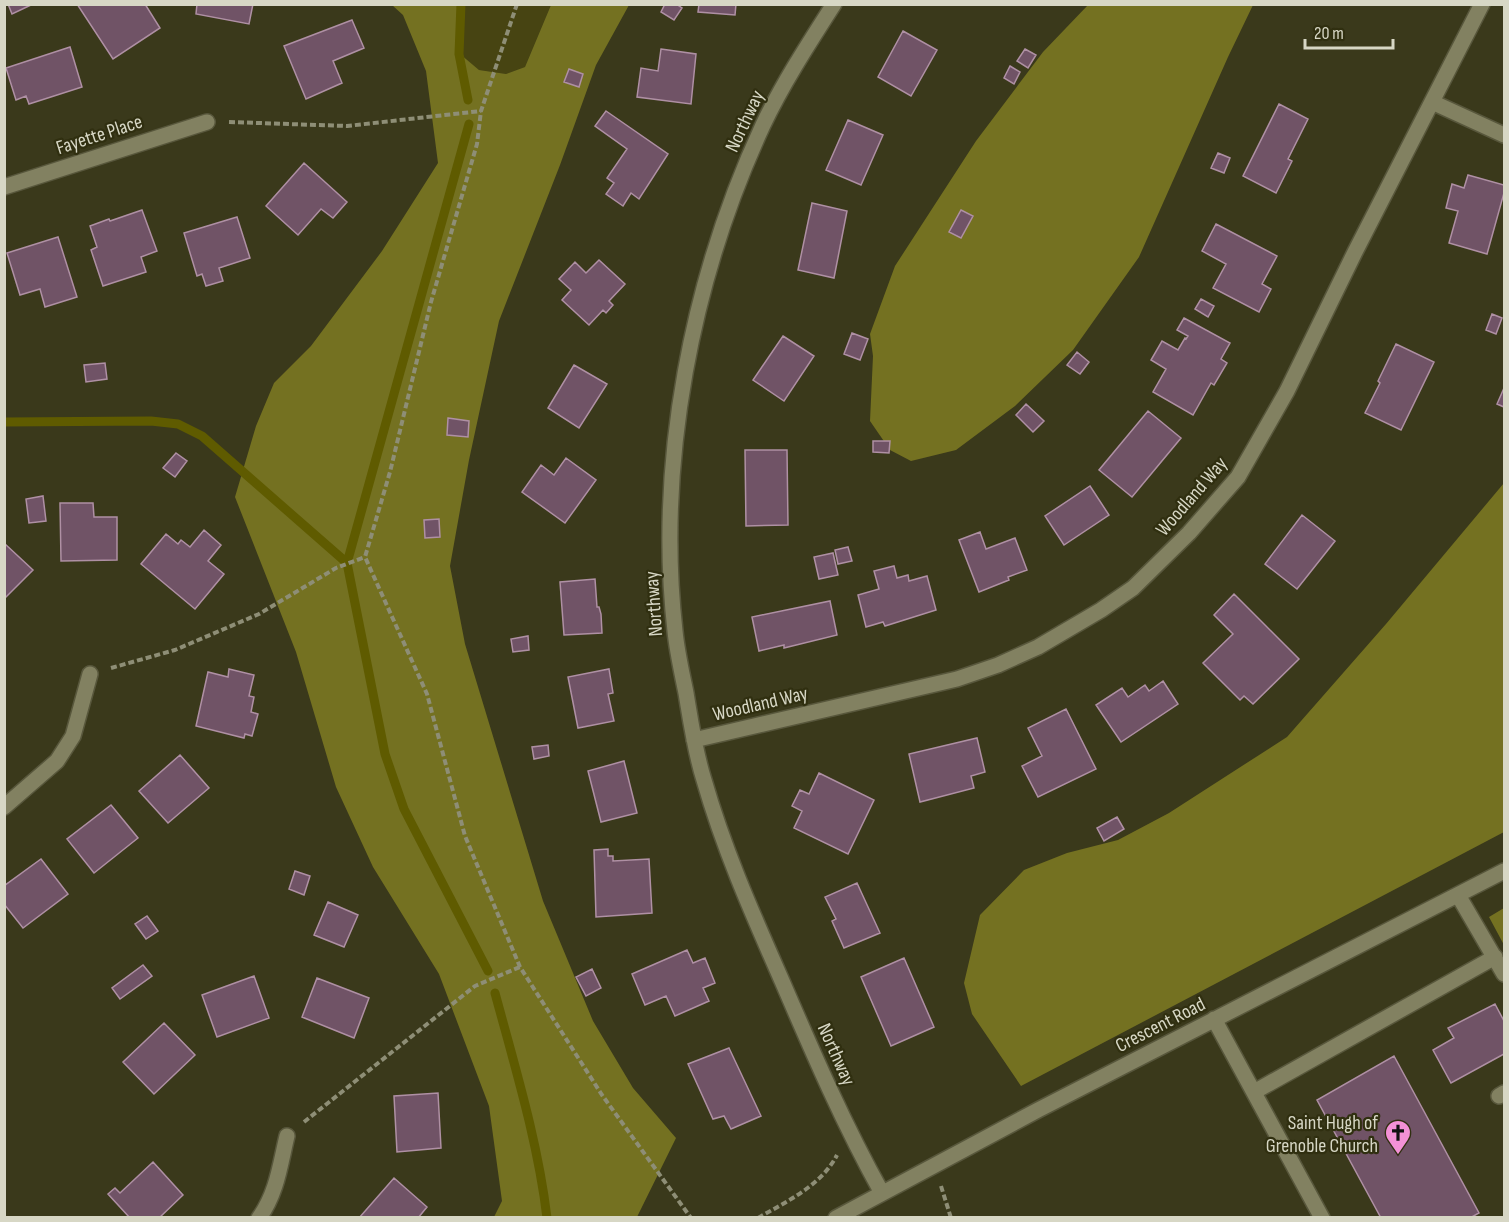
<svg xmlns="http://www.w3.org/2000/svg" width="1509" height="1222" font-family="'Sofia Sans Condensed',sans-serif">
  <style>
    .green { fill: #474412 }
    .forest { fill: #747121 }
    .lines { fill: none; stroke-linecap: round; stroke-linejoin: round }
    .stream { stroke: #5f5b00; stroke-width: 9 }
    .building { fill: #705366; stroke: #af90a4; stroke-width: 1.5 }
    .minor-casing { stroke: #58573c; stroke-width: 18 }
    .path { stroke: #8e8e76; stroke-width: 4; stroke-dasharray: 6 3; stroke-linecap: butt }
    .minor { stroke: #828161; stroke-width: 15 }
    .labels { text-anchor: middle; stroke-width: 4.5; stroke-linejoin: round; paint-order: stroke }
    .street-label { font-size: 20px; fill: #d7d7c5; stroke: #302f10 }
    .poi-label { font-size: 20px; fill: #d7d7c5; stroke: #302f10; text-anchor: end }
  </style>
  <rect width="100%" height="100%" fill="#3a391b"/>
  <path class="green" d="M 461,5 L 551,5 L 525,67 L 506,74 L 479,70 L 459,54 Z"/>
  <path class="forest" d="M 392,5 L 461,5 L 460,54 L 479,70 L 506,74 L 525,67 L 551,5 L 629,5 L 596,65 L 560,165 L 499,321 L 469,460 L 450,566 L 465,644 L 543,901 L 593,1021 L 633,1088 L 676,1138 L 637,1217 L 494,1217 L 502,1201 L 489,1106 L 439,974 L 373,867 L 336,787 L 296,652 L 235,497 L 256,426 L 274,383 L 311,346 L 382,251 L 438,163 L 426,71 L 403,15 Z
    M 1088,5 L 1253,5 L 1228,57 L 1139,257 L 1073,350 L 1015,406 L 956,450 L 911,461 L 890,450 L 870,421 L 873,356 L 870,334 L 895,266 L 976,141 L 1043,52 Z
    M 1504,483 L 1504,832 L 1021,1086 L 972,1014 L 964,983 L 980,915 L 1024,870 L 1067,853 L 1118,840 L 1169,813 L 1287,737 L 1386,624 Z
    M 1504,908 L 1504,945 L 1489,917 Z"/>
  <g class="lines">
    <path class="stream" d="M 461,4 L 459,54 L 468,100
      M 469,124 L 347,563 L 385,754 L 404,809 L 488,971
      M 4,422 L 151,421 L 178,424 L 202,436 L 347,563
      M 495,993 C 515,1067 538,1142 547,1218"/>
  </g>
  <path class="building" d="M 8,4 L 31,4 L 31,5 L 12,14 Z
    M 77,4 L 145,4 L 160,28 L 113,59 Z
    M 197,4 L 253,4 L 249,24 L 196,14 Z
    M 665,4 L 676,4 L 682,8 L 674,20 L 661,12 Z
    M 699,4 L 736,4 L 735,15 L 698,12 Z
    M 352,20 L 364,48 L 333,61 L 342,83 L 306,99 L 284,46 Z
    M 903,31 L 937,50 L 911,96 L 878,77 Z
    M 70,47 L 82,87 L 29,104 L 26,96 L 16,100 L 6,68 Z
    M 661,49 L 696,54 L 691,104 L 637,97 L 641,68 L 658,71 Z
    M 1025,49 L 1036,55 L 1028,68 L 1017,61 Z
    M 1010,66 L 1020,72 L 1014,84 L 1004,78 Z
    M 569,69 L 583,74 L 579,87 L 564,82 Z
    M 1279,104 L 1308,119 L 1288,159 L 1292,161 L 1276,193 L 1243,176 Z
    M 606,111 L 668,154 L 639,199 L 631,193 L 623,206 L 606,194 L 614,183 L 607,178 L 627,149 L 595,126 Z
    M 848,120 L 883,135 L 861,185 L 826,170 Z
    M 1218,153 L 1230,158 L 1224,173 L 1211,168 Z
    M 304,163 L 347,202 L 333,218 L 321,209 L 298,235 L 266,206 Z
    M 1468,175 L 1504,185 L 1504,193 L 1487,254 L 1449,243 L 1458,211 L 1446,208 L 1452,184 L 1464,188 Z
    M 812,203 L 847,211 L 834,278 L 798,270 Z
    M 142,210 L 157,251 L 141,257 L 146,272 L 103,286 L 91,250 L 97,247 L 90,226 L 109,219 L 110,221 Z
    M 961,210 L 973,216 L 961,238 L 949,232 Z
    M 237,217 L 250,258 L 219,268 L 223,281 L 206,286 L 202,274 L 197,276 L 184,233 Z
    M 1216,224 L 1277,256 L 1262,284 L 1271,289 L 1259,312 L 1213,288 L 1226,264 L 1202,251 Z
    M 58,237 L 77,297 L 45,307 L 40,289 L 20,295 L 7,253 Z
    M 599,260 L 625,284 L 609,301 L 613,305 L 606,313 L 603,310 L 589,325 L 562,300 L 571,290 L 559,279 L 575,262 L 586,273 Z
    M 1201,299 L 1214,306 L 1208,317 L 1195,309 Z
    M 1492,314 L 1502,318 L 1496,334 L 1486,330 Z
    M 1184,318 L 1230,343 L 1221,359 L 1227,363 L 1214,385 L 1211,383 L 1193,415 L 1153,392 L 1166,369 L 1151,360 L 1162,341 L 1178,350 L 1185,338 L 1186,339 L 1188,336 L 1177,330 Z
    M 852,333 L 868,339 L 860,360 L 844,354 Z
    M 783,336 L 814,356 L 784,401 L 753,380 Z
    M 1396,344 L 1434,362 L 1401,430 L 1365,413 L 1380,383 L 1378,381 Z
    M 1077,352 L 1089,362 L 1080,374 L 1067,365 Z
    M 105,363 L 107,379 L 86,382 L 84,365 Z
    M 574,365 L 607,384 L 579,428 L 548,408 Z
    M 1504,388 L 1504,407 L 1497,404 Z
    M 1026,404 L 1044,421 L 1033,432 L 1016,415 Z
    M 1148,411 L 1181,438 L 1132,497 L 1099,470 Z
    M 448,418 L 469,421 L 468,437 L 447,435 Z
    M 873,441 L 890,441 L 889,453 L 873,452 Z
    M 745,450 L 787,450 L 788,525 L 746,526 Z
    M 176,453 L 187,461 L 175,477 L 163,468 Z
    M 566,458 L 596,480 L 565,523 L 522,492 L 541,465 L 554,475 Z
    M 1090,486 L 1109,515 L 1064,545 L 1045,516 Z
    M 43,496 L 46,521 L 29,523 L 26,499 Z
    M 60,503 L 93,503 L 94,517 L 117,517 L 117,560 L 61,561 Z
    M 1302,515 L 1335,541 L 1297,589 L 1265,564 Z
    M 439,519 L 440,537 L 425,538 L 424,520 Z
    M 204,530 L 221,545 L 208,561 L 224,574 L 195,609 L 141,564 L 166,534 L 178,544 L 181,540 L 190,547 Z
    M 980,532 L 986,549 L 1015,538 L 1027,570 L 1008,577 L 1009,580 L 979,592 L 959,540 Z
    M 4,543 L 33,570 L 4,599 Z
    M 848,547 L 852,561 L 838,564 L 835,550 Z
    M 833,553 L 838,575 L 819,579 L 814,557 Z
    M 894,566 L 897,578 L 908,575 L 909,581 L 927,576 L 936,610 L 885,626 L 883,622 L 866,627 L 858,595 L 879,589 L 874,571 Z
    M 595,579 L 597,607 L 599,607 L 601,614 L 602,633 L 564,635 L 560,582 Z
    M 1234,594 L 1299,659 L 1253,704 L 1244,696 L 1240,700 L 1203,663 L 1233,634 L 1214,615 Z
    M 830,601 L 837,635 L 784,648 L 784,645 L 759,651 L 752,617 Z
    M 528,636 L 529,650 L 513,652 L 511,639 Z
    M 229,669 L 254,675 L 249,696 L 254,697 L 251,712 L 258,714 L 252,736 L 245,734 L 244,738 L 196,726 L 208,672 L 228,677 Z
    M 609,669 L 613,693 L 608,694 L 614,721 L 578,728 L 568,677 Z
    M 1163,681 L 1178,704 L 1121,742 L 1096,705 L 1122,688 L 1128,697 L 1145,685 L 1149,691 Z
    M 1066,709 L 1096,769 L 1038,797 L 1022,766 L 1042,756 L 1028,728 Z
    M 977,738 L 985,772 L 971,776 L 974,788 L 920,802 L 909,754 Z
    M 548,745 L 549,756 L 534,759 L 532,747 Z
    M 180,755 L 209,788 L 168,823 L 139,791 Z
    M 624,761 L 637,813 L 601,822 L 588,771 Z
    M 819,773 L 874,800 L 848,854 L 794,828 L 802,811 L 792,806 L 800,790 L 809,794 Z
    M 111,805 L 138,838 L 94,873 L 67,839 Z
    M 1117,817 L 1124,829 L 1104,841 L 1097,828 Z
    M 608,849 L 608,856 L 613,856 L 613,861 L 649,859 L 652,913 L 596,917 L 594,850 Z
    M 41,859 L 68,894 L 23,928 L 4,904 L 4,886 Z
    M 295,871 L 310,876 L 304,895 L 289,889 Z
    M 857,883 L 880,933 L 844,948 L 832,921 L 836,919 L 825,897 Z
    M 328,902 L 358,915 L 344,947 L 314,935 Z
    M 147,916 L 158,931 L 146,939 L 135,924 Z
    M 687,950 L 693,963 L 705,958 L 715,983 L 703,988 L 709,1001 L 675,1016 L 666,996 L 645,1005 L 632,974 Z
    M 904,958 L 934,1027 L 891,1046 L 861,977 Z
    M 143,965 L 152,976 L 120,999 L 112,988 Z
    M 592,969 L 601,988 L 586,996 L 576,977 Z
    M 254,976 L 269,1018 L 217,1037 L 202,995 Z
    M 317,978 L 369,998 L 354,1038 L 302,1017 Z
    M 1495,1004 L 1504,1021 L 1504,1054 L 1451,1083 L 1433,1050 L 1454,1038 L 1448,1028 Z
    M 164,1023 L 195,1055 L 154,1094 L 123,1062 Z
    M 729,1048 L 761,1116 L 731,1129 L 724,1116 L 713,1119 L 688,1064 Z
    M 1394,1056 L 1479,1213 L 1470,1218 L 1381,1218 L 1317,1100 Z
    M 438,1093 L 441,1148 L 397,1152 L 394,1096 Z
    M 153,1162 L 183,1195 L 159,1218 L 130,1218 L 108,1194 L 115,1188 L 120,1193 Z
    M 394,1178 L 427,1207 L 418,1218 L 359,1218 Z"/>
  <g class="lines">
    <defs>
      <path id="minor" d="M 834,4 C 809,43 783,83 763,125 C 692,278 656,462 675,631 C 677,652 682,673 686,693 C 691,723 695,752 704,780 C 724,850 753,915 782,981 C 813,1053 844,1125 882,1193
        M 1432,102 L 1504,135
        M 4,187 L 207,122
        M 694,740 L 957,679 L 998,665 L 1038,647 L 1101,610 L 1133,588 L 1189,533 L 1238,477 L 1287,391 L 1355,252 L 1482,4
        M 4,807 L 57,761 L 73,736 L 90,674
        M 1458,895 L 1504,974
        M 1214,1019 L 1322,1218
        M 1254,1092 L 1495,957
        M 1499,1096 L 1504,1093
        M 259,1218 C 277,1193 280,1165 287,1136
        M 836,1218 L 1038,1110 L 1504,871"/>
    </defs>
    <use href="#minor" class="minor-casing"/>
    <path class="path" d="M 517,4 L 481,111 L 477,144 L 431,302 L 390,472 L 365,557 L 427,694 L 465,836 L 520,967 L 602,1095 L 691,1218
      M 229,122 L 347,126 L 481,111
      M 111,668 L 175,650 L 259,614 L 336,568 L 365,557
      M 304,1122 L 475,986 L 520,967
      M 941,1186 L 951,1218
      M 758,1218 C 787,1201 821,1186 837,1155"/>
    <use href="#minor" class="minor"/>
  </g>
  <defs>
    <symbol id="church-pin" viewBox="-11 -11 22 30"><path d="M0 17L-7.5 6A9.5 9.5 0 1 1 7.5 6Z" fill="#f391d6" stroke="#302f10"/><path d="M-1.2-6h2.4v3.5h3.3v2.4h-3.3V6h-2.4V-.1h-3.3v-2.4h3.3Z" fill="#111"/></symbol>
  </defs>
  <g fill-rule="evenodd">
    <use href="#church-pin" x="1383" y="1118" width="30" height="40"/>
  </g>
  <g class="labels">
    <g class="street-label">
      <text transform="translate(744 121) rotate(-65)" y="7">Northway</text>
      <text transform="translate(99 134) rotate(-18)" y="7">Fayette Place</text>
      <text transform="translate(1191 496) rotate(-49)" y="7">Woodland Way</text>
      <text transform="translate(653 604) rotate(-94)" y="7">Northway</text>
      <text transform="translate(760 703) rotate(-13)" y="7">Woodland Way</text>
      <text transform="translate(1160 1024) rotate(-27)" y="7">Crescent Road</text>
      <text transform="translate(837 1054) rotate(66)" y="7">Northway</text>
    </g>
    <g class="poi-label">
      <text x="1378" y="1129">Saint Hugh of<tspan x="1378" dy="23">Grenoble Church</tspan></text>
    </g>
  </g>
  <rect width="1509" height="1222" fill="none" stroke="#d7d7c5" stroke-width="12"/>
  <path d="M1305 39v9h88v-9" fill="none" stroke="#d7d7c5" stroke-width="3"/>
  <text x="1314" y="39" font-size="18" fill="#d7d7c5" stroke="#302f10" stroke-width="4.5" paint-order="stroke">20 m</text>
</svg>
